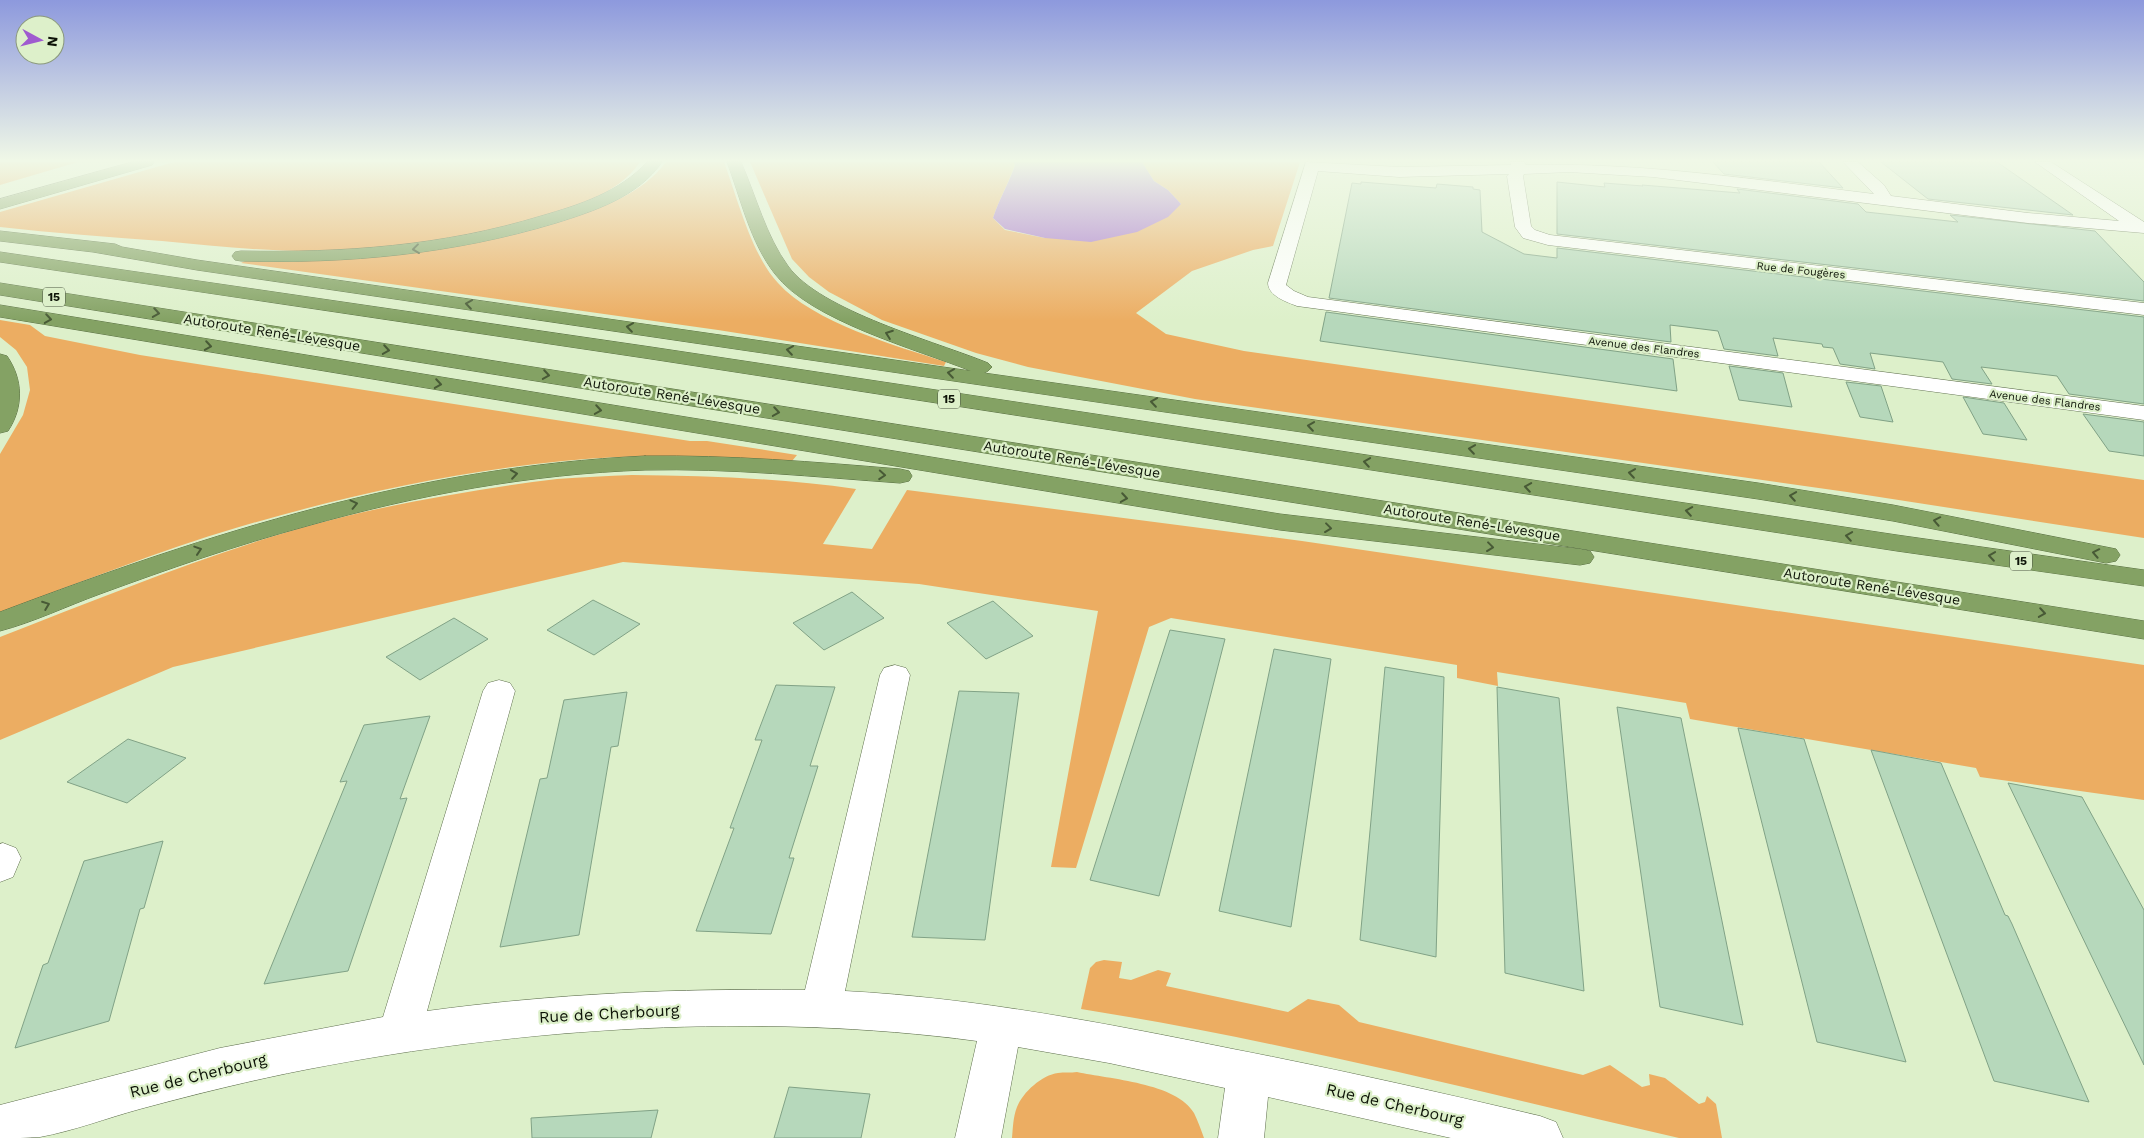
<svg xmlns="http://www.w3.org/2000/svg" width="2144" height="1138" font-family="'Work Sans',sans-serif">
  <style>
    .green { fill: #ecad62 }
    .water { fill: #a571cd }
    .building { fill: #b6d8bb; stroke: #81a286 }
    .lines { fill: none; stroke-linecap: round; stroke-linejoin: round }
    .street-casing { stroke: #5f6f4e; stroke-width: 1 }
    .highway-casing { stroke: #5a7043; stroke-width: 1 }
    .street { fill: #fff; fill-rule: evenodd }
    .highway { fill: #84a264; fill-rule: evenodd }
    .oneway { stroke: #485a36 }
    .labels { text-anchor: middle; stroke-width: 4.5; stroke-linejoin: round; paint-order: stroke }
    .far-street-label { font-size: 11px; fill: #0d1307; stroke: #ddf0ca }
    .shield { fill: #ddf0ca; stroke: #4b5542; stroke-width: 1 }
    .shield-label { font-size: 12px; font-weight: bold; fill: #0d1307 }
    .street-label { font-size: 14px; fill: #0d1307; stroke: #ddf0ca }
    .near-street-label { font-size: 16px; fill: #0d1307; stroke: #ddf0ca }
  </style>
  <rect width="100%" height="100%" fill="#ddf0ca"/>
  <path class="green" d="M 0,162 L 78,162 L 0,185 Z
    M 174,162 L 640,162 C 618,195 570,209 533,220 C 473,236 412,246 350,250 C 287,254 225,247 162,241 C 108,237 54,233 0,227 L 0,212 Z
    M 666,162 L 724,162 C 737,197 752,256 778,283 C 813,322 896,346 946,362 L 944,366 L 718,330 L 241,263 L 247,260 C 355,263 463,253 566,220 C 603,207 642,194 666,162 Z
    M 750,162 L 1014,162 L 1015,164 C 1009,183 999,199 993,218 L 1005,230 L 1045,238 L 1181,204 L 1168,190 L 1154,181 L 1142,162 L 1300,162 L 1273,246 L 1253,250 L 1192,271 L 1136,313 L 1166,334 L 1244,351 L 2144,480 L 2144,538 L 1847,492 L 1195,399 L 1028,367 L 976,353 L 882,320 L 829,292 L 809,277 L 792,259 Z
    M 0,320 L 30,325 L 45,336 L 140,355 L 690,441 L 707,441 L 797,455 L 792,461 C 716,456 639,453 563,461 C 453,472 345,496 239,527 C 158,551 79,583 0,612 L 0,454 L 23,415 L 30,390 L 27,367 L 16,350 L 0,337 Z
    M 632,475 C 707,476 782,478 856,489 L 823,544 L 872,549 L 907,490 L 1302,541 L 2144,665 L 2144,800 L 1980,777 L 1976,768 L 1690,719 L 1686,703 L 1497,672 L 1498,686 L 1457,678 L 1457,665 L 1171,618 L 1149,627 L 1076,868 L 1051,867 L 1098,611 L 919,584 L 623,562 L 173,667 L 0,740 L 0,637 C 124,589 252,535 382,508 C 440,496 499,486 557,479 C 582,477 607,476 632,475 Z
    M 1104,960 L 1122,962 L 1119,978 L 1131,980 L 1158,970 L 1171,973 L 1166,986 L 1288,1012 L 1308,999 L 1339,1005 L 1359,1022 L 1583,1075 L 1610,1065 L 1642,1087 L 1650,1085 L 1649,1074 L 1665,1078 L 1699,1104 L 1705,1102 L 1707,1096 L 1716,1104 L 1722,1138 L 1679,1138 C 1481,1092 1283,1041 1081,1009 L 1090,968 L 1096,962 Z
    M 1077,1072 C 1109,1079 1177,1083 1194,1113 C 1198,1121 1201,1130 1204,1138 L 1012,1138 C 1013,1128 1013,1117 1017,1107 C 1023,1092 1042,1075 1058,1073 C 1064,1072 1071,1073 1077,1072 Z"/>
  <path class="water" d="M 1014,162 L 1142,162 L 1154,181 L 1168,190 L 1181,204 L 1168,217 L 1137,232 L 1091,242 L 1045,238 L 1005,229 L 993,218 C 999,199 1009,183 1015,165 Z"/>
  <path class="building" d="M 1713,162 L 1819,162 L 1843,188 L 1724,174 Z
    M 1881,162 L 1997,162 L 2073,215 L 1928,199 Z
    M 1361,182 L 1436,188 L 1437,184 L 1473,187 L 1473,189 L 1480,190 L 1482,232 L 1524,254 L 1557,258 L 1557,248 L 2144,317 L 2144,404 L 2069,394 L 2057,376 L 1981,367 L 1992,384 L 1952,379 L 1943,362 L 1870,353 L 1875,369 L 1840,364 L 1833,348 L 1823,347 L 1822,344 L 1773,338 L 1778,356 L 1724,349 L 1718,331 L 1670,325 L 1671,342 L 1329,298 L 1352,183 L 1361,184 Z
    M 1557,182 L 1605,187 L 1604,183 L 1643,186 L 1642,185 L 1740,193 L 1737,189 L 1858,204 L 1866,212 L 1958,222 L 1950,215 L 2095,231 L 2144,282 L 2144,301 L 1557,234 Z
    M 1326,312 L 1673,359 L 1677,391 L 1320,341 Z
    M 1729,366 L 1783,373 L 1792,407 L 1739,400 Z
    M 1846,382 L 1881,386 L 1893,422 L 1860,417 Z
    M 1963,397 L 2004,403 L 2027,440 L 1983,434 Z
    M 2083,414 L 2144,422 L 2144,456 L 2109,451 Z
    M 852,592 L 884,618 L 824,650 L 793,623 Z
    M 593,600 L 640,624 L 594,655 L 547,630 Z
    M 993,601 L 1033,636 L 986,659 L 947,623 Z
    M 454,618 L 488,639 L 420,680 L 386,657 Z
    M 1170,630 L 1225,639 L 1159,896 L 1090,880 Z
    M 1274,649 L 1331,659 L 1291,927 L 1219,911 Z
    M 1385,667 L 1444,677 L 1436,957 L 1360,940 Z
    M 776,685 L 835,687 L 810,766 L 818,766 L 789,858 L 794,858 L 771,934 L 696,931 L 734,828 L 730,828 L 762,740 L 755,740 Z
    M 1497,687 L 1559,698 L 1584,991 L 1505,973 Z
    M 959,691 L 1019,693 L 985,940 L 912,937 Z
    M 627,692 L 618,746 L 611,747 L 579,935 L 500,947 L 540,779 L 547,778 L 564,700 Z
    M 1617,707 L 1681,718 L 1743,1025 L 1660,1007 Z
    M 430,716 L 400,799 L 407,798 L 348,971 L 264,984 L 347,781 L 340,782 L 364,725 Z
    M 1738,728 L 1804,739 L 1906,1062 L 1817,1042 Z
    M 128,739 L 186,758 L 127,803 L 67,782 Z
    M 1871,750 L 1941,763 L 2005,915 L 2008,916 L 2012,924 L 2089,1102 L 1994,1081 Z
    M 2008,783 L 2082,797 L 2144,910 L 2144,1065 Z
    M 163,841 L 144,908 L 140,909 L 109,1021 L 15,1048 L 43,965 L 48,963 L 84,861 Z
    M 789,1087 L 870,1094 L 861,1138 L 774,1138 Z
    M 658,1110 L 651,1138 L 532,1138 L 531,1118 Z"/>
  <g class="lines">
    <defs>
      <path id="street" d="M 1306,162 L 1399,167 L 1511,165 L 1510,162 L 1524,162 L 1526,165 C 1642,162 1758,180 1874,194 L 1843,162 L 1858,162 L 1884,185 L 1891,196 L 2028,213 L 2119,221 L 2035,162 L 2051,162 L 2144,222 L 2144,233 L 2028,223 L 1653,177 L 1569,172 L 1524,174 L 1523,176 L 1531,226 L 1535,230 L 1550,235 L 2144,303 L 2144,315 L 1548,245 L 1523,238 L 1515,227 L 1507,176 L 1509,174 L 1399,177 L 1318,171 L 1286,285 L 1294,291 L 1308,297 L 2144,406 L 2144,420 L 1297,306 C 1287,302 1268,296 1268,283 Z
        M 895,665 L 906,668 L 910,675 L 845,991 C 977,998 1104,1023 1233,1049 C 1336,1069 1438,1092 1540,1116 L 1556,1122 L 1563,1138 L 1451,1138 L 1268,1097 L 1264,1138 L 1218,1138 L 1225,1088 L 1109,1063 L 1018,1047 L 1001,1138 L 955,1138 L 977,1041 C 759,1012 525,1027 309,1069 C 252,1080 196,1094 140,1109 C 107,1118 73,1131 40,1137 C 27,1138 13,1138 0,1138 L 0,1105 L 220,1048 L 383,1017 L 483,691 L 488,683 L 499,680 L 510,683 L 515,691 L 427,1011 C 552,994 679,988 805,990 L 880,675 L 884,668 Z
        M 3,843 L 16,848 L 21,858 L 13,877 L 0,882 L 0,844 Z"/>
      <path id="highway" d="M 132,162 L 154,162 L 152,165 L 0,209 L 0,199 Z
        M 647,162 L 662,162 C 638,197 594,211 556,223 C 453,254 348,264 241,261 L 235,260 L 232,256 L 235,252 L 241,251 C 343,253 443,246 541,216 C 579,205 620,192 647,162 Z
        M 727,162 L 741,162 C 756,196 766,236 788,266 C 820,311 937,342 988,363 L 992,367 L 988,371 L 984,373 L 1758,483 L 1893,505 L 2106,547 L 2116,549 L 2120,555 L 2116,561 L 2106,563 L 1893,521 L 1758,499 L 197,270 L 93,252 L 0,241 L 0,231 L 115,244 L 122,247 L 197,260 L 971,371 C 916,349 811,321 775,274 C 750,242 741,199 727,162 Z
        M 0,252 L 651,347 L 1897,535 L 2144,570 L 2144,586 L 1897,551 L 651,359 L 0,262 Z
        M 0,283 L 2144,621 L 2144,639 L 0,295 Z
        M 0,305 L 1280,514 L 1580,549 L 1590,551 L 1594,557 L 1590,563 L 1580,565 L 1280,530 L 0,317 Z
        M 0,354 L 7,356 C 23,379 24,407 8,431 L 0,433 Z
        M 645,456 C 730,455 815,462 900,469 L 909,471 L 912,476 L 909,481 L 900,483 C 815,477 730,468 645,470 C 531,474 417,495 307,526 C 237,545 168,569 100,594 C 67,606 34,622 0,631 L 0,612 C 212,532 416,467 645,456 Z"/>
    </defs>
    <use href="#street" class="street-casing"/>
    <use href="#highway" class="highway-casing"/>
    <use href="#street" class="street"/>
    <use href="#highway" class="highway"/>
  </g>
  <defs><path id="oneway-chevron" d="M-2-3.5L2.5 0L-2 3.5" fill="none" stroke-width="1.6" stroke-linecap="round" stroke-linejoin="round" transform="scale(1.25)"/></defs>
  <g class="oneway">
    <use href="#oneway-chevron" transform="translate(416 249) rotate(173)"/>
    <use href="#oneway-chevron" transform="translate(469 304) rotate(-172)"/>
    <use href="#oneway-chevron" transform="translate(156 313) rotate(9)"/>
    <use href="#oneway-chevron" transform="translate(48 319) rotate(9)"/>
    <use href="#oneway-chevron" transform="translate(630 327) rotate(-172)"/>
    <use href="#oneway-chevron" transform="translate(889 334) rotate(-160)"/>
    <use href="#oneway-chevron" transform="translate(208 346) rotate(9)"/>
    <use href="#oneway-chevron" transform="translate(386 350) rotate(9)"/>
    <use href="#oneway-chevron" transform="translate(790 350) rotate(-172)"/>
    <use href="#oneway-chevron" transform="translate(951 373) rotate(-172)"/>
    <use href="#oneway-chevron" transform="translate(546 375) rotate(9)"/>
    <use href="#oneway-chevron" transform="translate(438 384) rotate(9)"/>
    <use href="#oneway-chevron" transform="translate(1154 402) rotate(-172)"/>
    <use href="#oneway-chevron" transform="translate(598 410) rotate(9)"/>
    <use href="#oneway-chevron" transform="translate(776 412) rotate(9)"/>
    <use href="#oneway-chevron" transform="translate(1311 426) rotate(-172)"/>
    <use href="#oneway-chevron" transform="translate(1472 449) rotate(-172)"/>
    <use href="#oneway-chevron" transform="translate(1367 462) rotate(-171)"/>
    <use href="#oneway-chevron" transform="translate(1632 473) rotate(-172)"/>
    <use href="#oneway-chevron" transform="translate(514 474) rotate(-8)"/>
    <use href="#oneway-chevron" transform="translate(882 475) rotate(4)"/>
    <use href="#oneway-chevron" transform="translate(1528 487) rotate(-171)"/>
    <use href="#oneway-chevron" transform="translate(1793 496) rotate(-171)"/>
    <use href="#oneway-chevron" transform="translate(1124 498) rotate(9)"/>
    <use href="#oneway-chevron" transform="translate(354 504) rotate(-13)"/>
    <use href="#oneway-chevron" transform="translate(1689 511) rotate(-171)"/>
    <use href="#oneway-chevron" transform="translate(1937 521) rotate(-169)"/>
    <use href="#oneway-chevron" transform="translate(1328 528) rotate(7)"/>
    <use href="#oneway-chevron" transform="translate(1849 536) rotate(-171)"/>
    <use href="#oneway-chevron" transform="translate(1490 547) rotate(7)"/>
    <use href="#oneway-chevron" transform="translate(198 550) rotate(-18)"/>
    <use href="#oneway-chevron" transform="translate(2096 553) rotate(-169)"/>
    <use href="#oneway-chevron" transform="translate(1992 556) rotate(-172)"/>
    <use href="#oneway-chevron" transform="translate(46 605) rotate(-21)"/>
    <use href="#oneway-chevron" transform="translate(2042 613) rotate(9)"/>
  </g>
  <linearGradient id="sky" x2="0" y2="1"><stop stop-color="#8d99dd"/><stop offset="0.5" stop-color="#f0f8e7"/><stop offset="1" stop-color="#f0f8e7" stop-opacity="0"/></linearGradient>
  <rect width="2144" height="321" fill="url(#sky)"/>
  <g class="labels">
    <g class="far-street-label">
      <text transform="translate(1801 270) rotate(6)" y="4">Rue de Fougères</text>
      <text transform="translate(1644 347) rotate(7)" y="4">Avenue des Flandres</text>
      <text transform="translate(2045 400) rotate(7)" y="4">Avenue des Flandres</text>
    </g>
    <g class="shield">
      <rect x="43" y="287.5" width="22" height="19" rx="4"/>
      <rect x="938" y="389.5" width="22" height="19" rx="4"/>
      <rect x="2010" y="551.5" width="22" height="19" rx="4"/>
    </g>
    <g class="shield-label">
      <text x="54" y="301">15</text>
      <text x="949" y="403">15</text>
      <text x="2021" y="565">15</text>
    </g>
    <g class="street-label">
      <text transform="translate(272 332) rotate(9)" y="5">Autoroute René-Lévesque</text>
      <text transform="translate(672 395) rotate(9)" y="5">Autoroute René-Lévesque</text>
      <text transform="translate(1072 459) rotate(9)" y="5">Autoroute René-Lévesque</text>
      <text transform="translate(1472 522) rotate(9)" y="5">Autoroute René-Lévesque</text>
      <text transform="translate(1872 586) rotate(9)" y="5">Autoroute René-Lévesque</text>
    </g>
    <g class="near-street-label">
      <text transform="translate(609 1013) rotate(-3)" y="6">Rue de Cherbourg</text>
      <text transform="translate(198 1075) rotate(-14)" y="6">Rue de Cherbourg</text>
      <text transform="translate(1395 1104) rotate(13)" y="6">Rue de Cherbourg</text>
    </g>
  </g>
  <g transform="translate(40 40) rotate(97)"><circle r="24" fill="#ddf0ca" stroke="#8a987c"/>
  <path d="M0-4L9 19L0 12L-9 19Z" fill="#9f5acf"/>
  <text y="-8" font-size="14" font-weight="bold" text-anchor="middle" fill="#0d1307">N</text>
  </g>
</svg>
